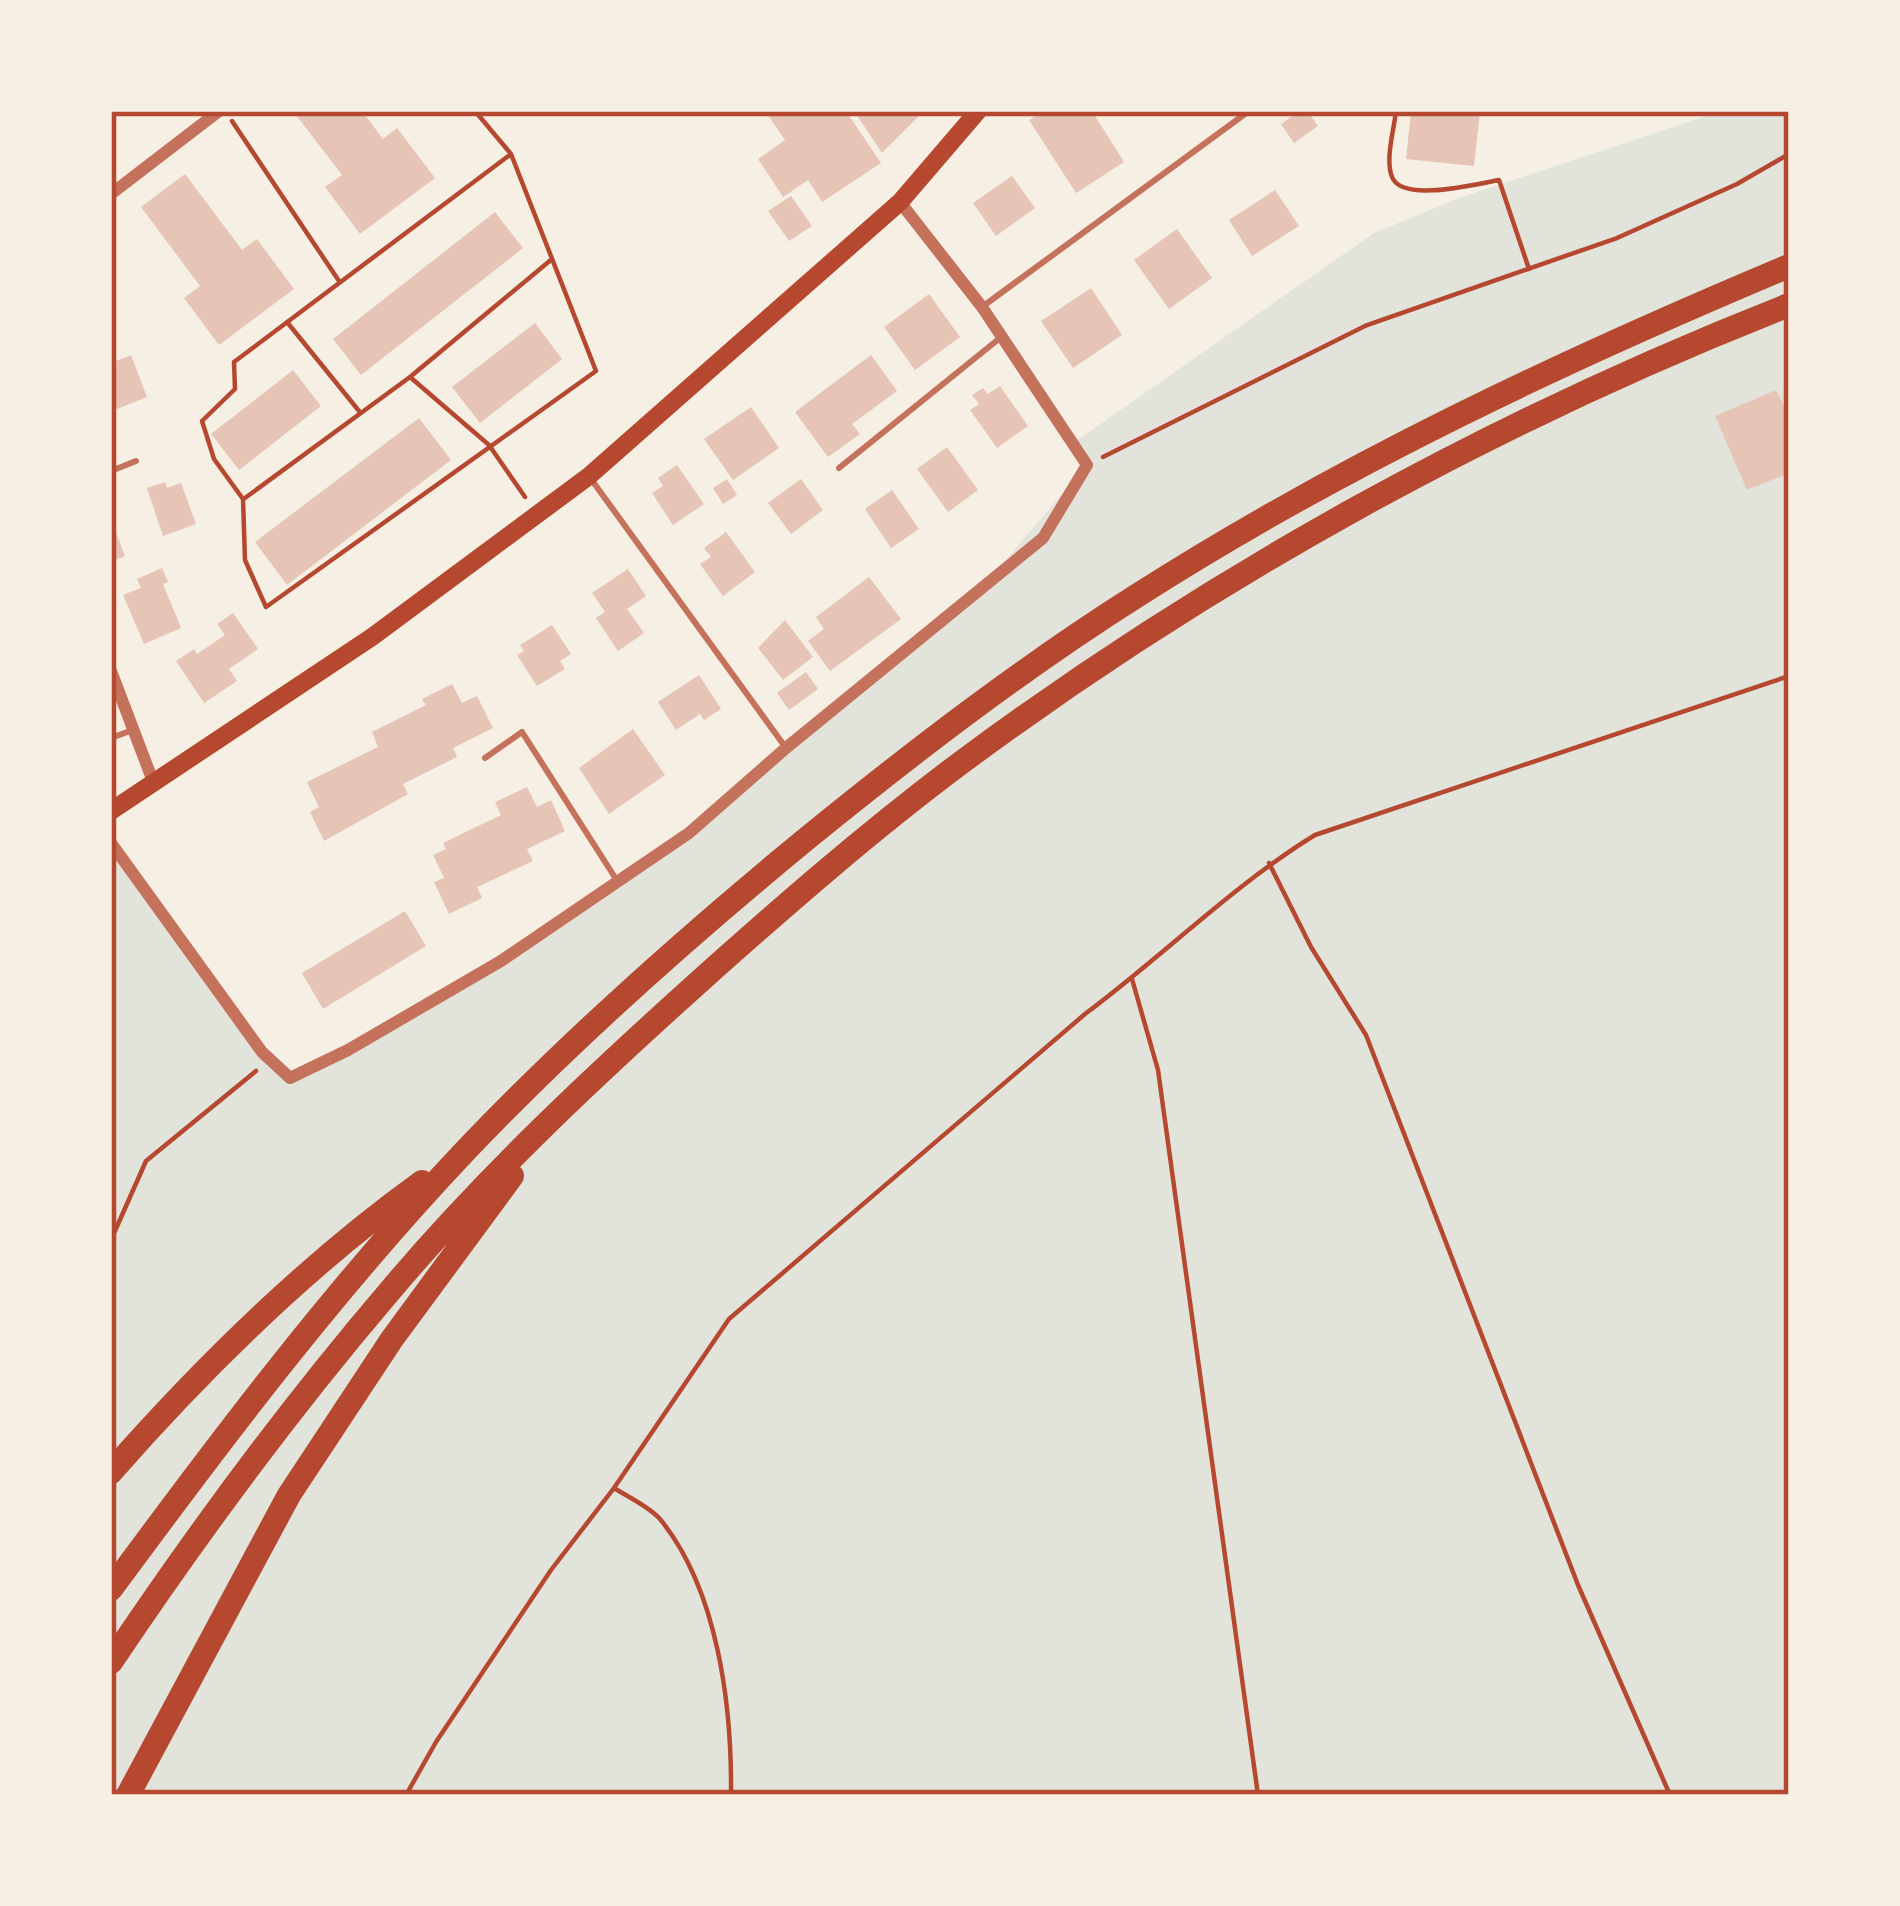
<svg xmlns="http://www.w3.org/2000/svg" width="1900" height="1906" font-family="'Space Grotesk',sans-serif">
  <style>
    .green { fill: #e2e4dc }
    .building { fill: #e6c5b7 }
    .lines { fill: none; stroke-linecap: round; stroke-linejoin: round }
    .path { stroke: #b5482f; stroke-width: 4.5 }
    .service { stroke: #c5725c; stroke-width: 6 }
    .minor { stroke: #c5725c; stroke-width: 12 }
    .secondary { stroke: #b5482f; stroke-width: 18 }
    .motorway { stroke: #b5482f; stroke-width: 24 }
    .neatline { fill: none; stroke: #b5482f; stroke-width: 4.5 }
  </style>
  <rect width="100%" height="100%" fill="#f6efe4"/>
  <path class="green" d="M 1721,111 L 1789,111 L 1789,1795 L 111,1795 L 111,843 L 261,1052 L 291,1078 L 501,962 L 689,833 L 972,599 L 1087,465 L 1073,443 L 1374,233 L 1462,197 Z"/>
  <path class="building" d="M 293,111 L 362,111 L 383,139 L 397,128 L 435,178 L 360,234 L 325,187 L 342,175 Z
    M 765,111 L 846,111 L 881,163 L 822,202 L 808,180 L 783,197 L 758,159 L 785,140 Z
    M 854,111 L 924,111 L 882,153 Z
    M 1044,111 L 1092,111 L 1124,162 L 1076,193 L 1029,120 Z
    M 1300,111 L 1307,111 L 1318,126 L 1294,143 L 1281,124 Z
    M 1411,111 L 1480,111 L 1474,166 L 1406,159 Z
    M 185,174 L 242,250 L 257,239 L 294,289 L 219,345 L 184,298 L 200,286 L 141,207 Z
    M 1012,176 L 1035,208 L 996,236 L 973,203 Z
    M 1275,190 L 1299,226 L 1252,256 L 1229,220 Z
    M 791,196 L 812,226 L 789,241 L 768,211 Z
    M 495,212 L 523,248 L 361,375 L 333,339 Z
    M 1177,229 L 1212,278 L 1169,309 L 1134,260 Z
    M 1091,288 L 1122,335 L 1073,368 L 1041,321 Z
    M 929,294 L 960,337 L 915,370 L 884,327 Z
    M 535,323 L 562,359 L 480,423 L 452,387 Z
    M 131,355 L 147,397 L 115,410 L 111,400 L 111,363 Z
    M 871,355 L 897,391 L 852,424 L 860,434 L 828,457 L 795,412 Z
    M 293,370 L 321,406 L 239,470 L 211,434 Z
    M 1000,386 L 1028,426 L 997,448 L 970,410 L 979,404 L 972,395 L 983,388 L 988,394 Z
    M 1776,390 L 1785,408 L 1789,407 L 1789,473 L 1747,490 L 1715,416 Z
    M 751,407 L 779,448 L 733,480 L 704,439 Z
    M 419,418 L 451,460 L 287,585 L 255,542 Z
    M 947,447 L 978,490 L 948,512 L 917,469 Z
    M 677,465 L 704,504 L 673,525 L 652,493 L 663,486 L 658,478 Z
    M 727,479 L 737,495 L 723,504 L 713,488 Z
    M 801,479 L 823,510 L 791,534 L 768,503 Z
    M 165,482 L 167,488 L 181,483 L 196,524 L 163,536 L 147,488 Z
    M 892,490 L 919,529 L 891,548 L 865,509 Z
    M 111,519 L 125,556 L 111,562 Z
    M 726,532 L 755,572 L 723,596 L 700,564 L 711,557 L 704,548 Z
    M 162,568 L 168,582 L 163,584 L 181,628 L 144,644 L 123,595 L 141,588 L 137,579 Z
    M 628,569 L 646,596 L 627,609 L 644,633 L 618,651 L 596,618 L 605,612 L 592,593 Z
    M 869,577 L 901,619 L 830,671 L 808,641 L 824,629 L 816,617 Z
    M 233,613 L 258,649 L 229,669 L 237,681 L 204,703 L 176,661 L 194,649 L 197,654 L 225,635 L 217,624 Z
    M 785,620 L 813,657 L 783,680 L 758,648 Z
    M 552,625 L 571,654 L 560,661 L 565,669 L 537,686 L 517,655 L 524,651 L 520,645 Z
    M 806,672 L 818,689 L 789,710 L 777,693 Z
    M 699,675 L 721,709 L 704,720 L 700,714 L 676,730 L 658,702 Z
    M 452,684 L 462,703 L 477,696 L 493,728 L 453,748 L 457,757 L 403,784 L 408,794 L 324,841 L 310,812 L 319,807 L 307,782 L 378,747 L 372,732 L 426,705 L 422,699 Z
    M 633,729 L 665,775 L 609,814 L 579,768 Z
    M 527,787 L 537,807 L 551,800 L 565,831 L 527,849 L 533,861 L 477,887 L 482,898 L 449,914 L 434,882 L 444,878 L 433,855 L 446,849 L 443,843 L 501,815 L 495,802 Z
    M 405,911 L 426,946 L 323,1009 L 302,973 Z"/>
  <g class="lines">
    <path class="path" d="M 475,111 L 511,154 L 596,371 L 266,607 L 245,560 L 243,499 L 214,459 L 202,421 L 235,389 L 234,362 L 511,154
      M 1396,111 C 1394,130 1385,159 1392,177 C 1402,203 1476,184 1499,180 L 1529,269
      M 232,121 L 339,281
      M 287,322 L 359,411
      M 410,377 L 552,259
      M 1103,457 L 1367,325 L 1617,238 L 1737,184 L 1789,154
      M 245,498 L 410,377 L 489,445 L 525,497
      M 1269,863 L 1311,947 L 1366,1035 L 1578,1585 L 1670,1795
      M 1132,979 L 1158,1070 L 1258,1795
      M 111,1240 L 146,1161 L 256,1071
      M 614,1488 C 628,1497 648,1506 660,1519 C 718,1590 732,1706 731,1795
      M 406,1795 L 436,1742 L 551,1570 L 614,1488 L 729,1319 L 1085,1014 C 1163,956 1232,886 1315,835 L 1789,676"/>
    <path class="service" d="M 982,307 L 1249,111
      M 839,468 L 1000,338
      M 111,471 L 136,461
      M 591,479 L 786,748
      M 111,738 L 130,731
      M 485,758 L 522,732 L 616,879"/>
    <path class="minor" d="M 111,194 L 219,111
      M 111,671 L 154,784
      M 111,843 L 262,1052 L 290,1078 L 348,1050 L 501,961 L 689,833 L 786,748 L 1043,538 L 1087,465 L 982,307 L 900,202"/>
    <path class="secondary" d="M 111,811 L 372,637 L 589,476 L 900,202 L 978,111"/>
    <path class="motorway" d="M 111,1472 C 205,1365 307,1265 422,1182
      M 111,1589 C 223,1437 337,1286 467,1149 C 573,1038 687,937 805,840 C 912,753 1021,669 1138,595 C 1343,464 1565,360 1789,266
      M 111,1662 C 197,1534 289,1409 389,1292 C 484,1179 591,1079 700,981 C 785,905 871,830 962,762 C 1215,574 1496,420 1789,305
      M 128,1795 L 289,1495 L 392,1339 L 512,1176"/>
  </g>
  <rect width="1900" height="1906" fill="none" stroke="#f6efe4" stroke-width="228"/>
  <rect x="114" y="114" width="1672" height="1678" class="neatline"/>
</svg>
